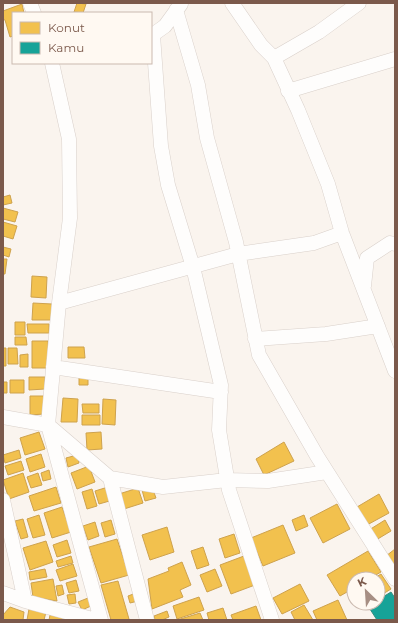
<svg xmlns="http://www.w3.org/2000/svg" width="398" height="623" font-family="Montserrat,sans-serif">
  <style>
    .homes { fill: #f2c14e; stroke: #cea24d }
    .public { fill: #17a398; stroke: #358d81 }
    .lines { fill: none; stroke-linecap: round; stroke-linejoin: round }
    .street-casing { stroke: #d9d0ca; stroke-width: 15 }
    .street { stroke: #fefdfc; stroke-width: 14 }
  </style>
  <rect width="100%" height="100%" fill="#faf4ee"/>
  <path class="homes" d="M 77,3 L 86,4 L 83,13 L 74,12 Z
    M 22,4 L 24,13 L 13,13 L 13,36 L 10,37 L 5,20 L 3,19 L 3,11 Z
    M 10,195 L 12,203 L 3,205 L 3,197 Z
    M 3,208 L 18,212 L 15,222 L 3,219 Z
    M 3,222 L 17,226 L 13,239 L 3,236 Z
    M 3,247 L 11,249 L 9,257 L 3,255 Z
    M 3,259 L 7,259 L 5,274 L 3,274 Z
    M 32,276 L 47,277 L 46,298 L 31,297 Z
    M 33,303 L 52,304 L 52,320 L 32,320 Z
    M 15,322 L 25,322 L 25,335 L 15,335 Z
    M 27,324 L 49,324 L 49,333 L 28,333 Z
    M 15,337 L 26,337 L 27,345 L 15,345 Z
    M 32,341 L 48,341 L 49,368 L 32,368 Z
    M 68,347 L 84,347 L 85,358 L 68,358 Z
    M 3,348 L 6,348 L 6,366 L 3,366 Z
    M 8,348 L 17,348 L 18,364 L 8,364 Z
    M 28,354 L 28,367 L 20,367 L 20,355 Z
    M 79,375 L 88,375 L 88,385 L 79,385 Z
    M 29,377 L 45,377 L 45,389 L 29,390 Z
    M 10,380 L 24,380 L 24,393 L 10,393 Z
    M 3,382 L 7,382 L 7,393 L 3,393 Z
    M 30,396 L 44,396 L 44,414 L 30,415 Z
    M 63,398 L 78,399 L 77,422 L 61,422 Z
    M 103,399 L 116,400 L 115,425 L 102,424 Z
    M 82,404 L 99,404 L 99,413 L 83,413 Z
    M 82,415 L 100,415 L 100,425 L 82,425 Z
    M 39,432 L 45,449 L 25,455 L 20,438 Z
    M 101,432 L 102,449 L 87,450 L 86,433 Z
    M 284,442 L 294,461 L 264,475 L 256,459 Z
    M 19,450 L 21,458 L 5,463 L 3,455 Z
    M 41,454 L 45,467 L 30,472 L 26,459 Z
    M 77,455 L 79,463 L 68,467 L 66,458 Z
    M 21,461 L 24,470 L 8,475 L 5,466 Z
    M 89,466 L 95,482 L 77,489 L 71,473 Z
    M 49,470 L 51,479 L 43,481 L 41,473 Z
    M 23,473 L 29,492 L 9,499 L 3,480 Z
    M 38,473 L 42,485 L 31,488 L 27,477 Z
    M 56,487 L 61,503 L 34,511 L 29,496 Z
    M 108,487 L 113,500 L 99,504 L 95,491 Z
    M 152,487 L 156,498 L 145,501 L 142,490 Z
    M 138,488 L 143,503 L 124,509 L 119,494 Z
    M 92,489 L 97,506 L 87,509 L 82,492 Z
    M 379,494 L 389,513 L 367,525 L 357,507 Z
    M 337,504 L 350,529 L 323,543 L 310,518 Z
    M 62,507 L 71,532 L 52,538 L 44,513 Z
    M 39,515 L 45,535 L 33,538 L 27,519 Z
    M 304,515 L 308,526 L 296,531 L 292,520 Z
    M 23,519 L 28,537 L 21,539 L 15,521 Z
    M 111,520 L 115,534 L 105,537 L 101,523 Z
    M 385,520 L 391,531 L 376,540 L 369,530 Z
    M 95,522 L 99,536 L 88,540 L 83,526 Z
    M 283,525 L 295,553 L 263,566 L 251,538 Z
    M 167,527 L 174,552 L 150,560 L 142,535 Z
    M 234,534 L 240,553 L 225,558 L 219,539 Z
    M 117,539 L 129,575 L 101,583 L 89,547 Z
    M 67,540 L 71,553 L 57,557 L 53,545 Z
    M 46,541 L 53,562 L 30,570 L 23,548 Z
    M 203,547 L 209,565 L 197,569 L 191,551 Z
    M 395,549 L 395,569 L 386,556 Z
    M 368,551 L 381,572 L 369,579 L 354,579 L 354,588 L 340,596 L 327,575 Z
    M 71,556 L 73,563 L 58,567 L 56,561 Z
    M 244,556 L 255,585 L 231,594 L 220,565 Z
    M 182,562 L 191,585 L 180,590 L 183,597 L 152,609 L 148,579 L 169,571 L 168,568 Z
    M 73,564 L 77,576 L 60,581 L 56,570 Z
    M 45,569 L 47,577 L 30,580 L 29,572 Z
    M 215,569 L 222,586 L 207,592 L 200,575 Z
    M 381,574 L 391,589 L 378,597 L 378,579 L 373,579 Z
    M 53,579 L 57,601 L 33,597 L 31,583 Z
    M 76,580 L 79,591 L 69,593 L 66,583 Z
    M 118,581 L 129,619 L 126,620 L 111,620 L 101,585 Z
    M 300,584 L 309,601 L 282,614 L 273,598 Z
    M 62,585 L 64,594 L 58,596 L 56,586 Z
    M 136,593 L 138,601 L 130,603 L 128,596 Z
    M 75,594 L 76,603 L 69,604 L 67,595 Z
    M 199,597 L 204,610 L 177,619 L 173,606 Z
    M 88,598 L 91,606 L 82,610 L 78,602 Z
    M 338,600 L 347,620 L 317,620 L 313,611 Z
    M 304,605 L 313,620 L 295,620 L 291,612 Z
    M 256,606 L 261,620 L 233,620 L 231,615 Z
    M 10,607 L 24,612 L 23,620 L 3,620 L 3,615 Z
    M 223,608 L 227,620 L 209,620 L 207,613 Z
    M 29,609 L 46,612 L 44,620 L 27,620 Z
    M 167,611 L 169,617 L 162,620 L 155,620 L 154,616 Z
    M 200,613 L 203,620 L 177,620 Z
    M 50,615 L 68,618 L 68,620 L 49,620 Z"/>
  <path class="public" d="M 391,592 L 395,598 L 395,620 L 377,620 L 368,606 L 373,603 L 378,603 L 378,600 Z"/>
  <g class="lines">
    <defs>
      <path id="street" d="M 30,3 L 34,13
        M 232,3 L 261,45 L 274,58 L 298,110 L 328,184 L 342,233 L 395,371
        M 176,10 L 198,85 L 207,138 L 236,242 L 259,355 L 317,456 L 395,579
        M 153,35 L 161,146 L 168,185 L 193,267 L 221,385 L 219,430 L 229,490 L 272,620
        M 151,36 L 165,26 L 181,4
        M 274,58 L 319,32 L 359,3
        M 52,63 L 69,139 L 70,218 L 59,303 L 48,425 L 101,620
        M 288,91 L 395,59
        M 364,286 L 367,258 L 390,243 L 395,244
        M 59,303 L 238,254 L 314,243 L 342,233
        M 255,339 L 326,334 L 378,326
        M 53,367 L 221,392
        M 3,417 L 48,425 L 110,478 L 163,487 L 227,480 L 268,481 L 327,472
        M 110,478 L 147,620
        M 3,500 L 25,601
        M 3,593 L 25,601 L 96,620"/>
    </defs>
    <use href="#street" class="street-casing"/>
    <use href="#street" class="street"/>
  </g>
  <rect width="398" height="623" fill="none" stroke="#7b594b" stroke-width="8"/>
  <rect x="12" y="12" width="140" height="52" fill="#fff9f2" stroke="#cab9af"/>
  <rect x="20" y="22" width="20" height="12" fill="#f2c14e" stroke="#cab9af"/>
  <text x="48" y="32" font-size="12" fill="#7b594b">Konut</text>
  <rect x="20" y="42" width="20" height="12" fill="#17a398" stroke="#cab9af"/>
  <text x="48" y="52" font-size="12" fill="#7b594b">Kamu</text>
  <g transform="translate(366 591) rotate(335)"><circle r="19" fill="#fff9f2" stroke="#cab9af"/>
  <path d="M0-3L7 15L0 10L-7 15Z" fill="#a78f84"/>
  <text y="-6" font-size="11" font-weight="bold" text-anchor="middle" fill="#7b594b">K</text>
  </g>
</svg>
